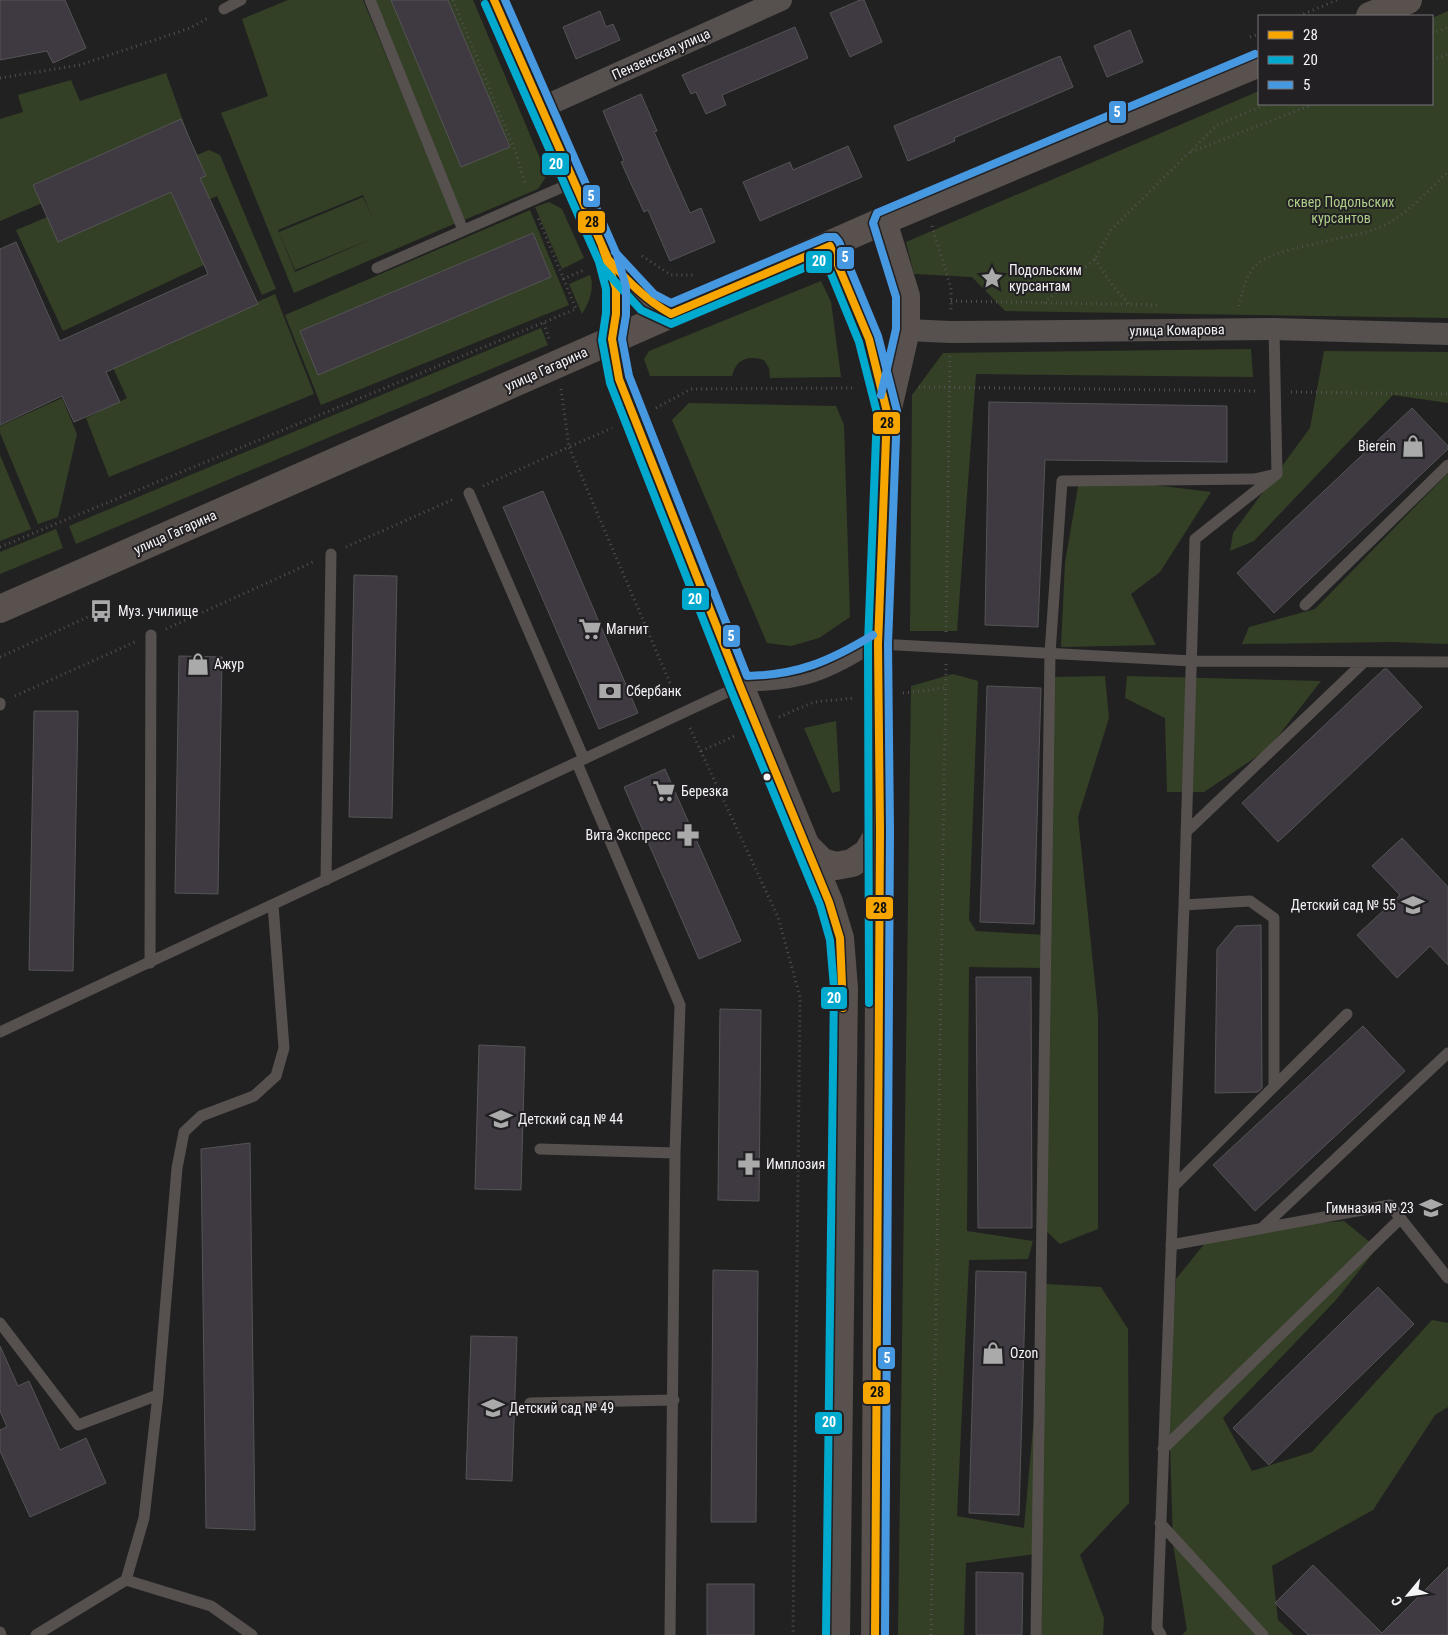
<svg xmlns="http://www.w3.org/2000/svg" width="1448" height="1635" font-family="'Roboto Condensed',sans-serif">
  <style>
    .green { fill: #334025; fill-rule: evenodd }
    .building { fill: #3f3a42; stroke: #555455 }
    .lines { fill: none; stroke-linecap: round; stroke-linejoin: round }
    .path { stroke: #53504e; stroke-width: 3; stroke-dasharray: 1 4; stroke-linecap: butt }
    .lane { stroke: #56514f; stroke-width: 11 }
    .street { stroke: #56514f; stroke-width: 22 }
    .secondary { stroke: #58514d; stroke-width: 28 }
    .bus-1-casing { stroke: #222023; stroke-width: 11 }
    .bus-2-casing { stroke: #222023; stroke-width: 11 }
    .bus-3-casing { stroke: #222023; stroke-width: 11 }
    .bus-1 { stroke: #f7a600; stroke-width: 8 }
    .bus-2 { stroke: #00a9ce; stroke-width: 8 }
    .bus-3 { stroke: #4699e1; stroke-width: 8 }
    .bus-dot { fill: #f4f3f5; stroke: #222023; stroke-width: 2 }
    .labels { text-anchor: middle; stroke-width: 4; stroke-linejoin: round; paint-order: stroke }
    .street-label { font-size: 14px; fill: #f4f3f5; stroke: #222023 }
    .park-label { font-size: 14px; fill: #acce88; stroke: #222023 }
    .poi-label { font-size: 14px; fill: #f4f3f5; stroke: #222023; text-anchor: start }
    .line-badge { stroke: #222023; stroke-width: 2 }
    .badge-label { font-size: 14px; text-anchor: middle; font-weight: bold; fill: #fff }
    .pale-badge-label { font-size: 14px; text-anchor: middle; font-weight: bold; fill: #111 }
  </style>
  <rect width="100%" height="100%" fill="#222122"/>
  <path class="green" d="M 288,0 L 363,0 L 456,223 L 294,293 L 221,113 L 268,96 L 242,19 ZM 363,195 L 373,219 L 363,197 L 279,232 L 295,270 L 374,238 L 295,272 L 278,230 Z
    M 375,0 L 473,0 L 547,175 L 538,189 L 464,220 Z
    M 1448,11 L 1448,318 L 1005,311 L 972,277 L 914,274 L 906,242 L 1259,91 L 1259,104 L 1432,104 L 1432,18 Z
    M 166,73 L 190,140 L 0,221 L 0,119 L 23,112 L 18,95 L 71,80 L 80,101 Z
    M 209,150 L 220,155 L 276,289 L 262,295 L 217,196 L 182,212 L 206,264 L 63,331 L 16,230 Z
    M 549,202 L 562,209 L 584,258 L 562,269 L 535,207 Z
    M 530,210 L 569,305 L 321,405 L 285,315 Z
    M 590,275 C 595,288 589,303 582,314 L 569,284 Z
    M 821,281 L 831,302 L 841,377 L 770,378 L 769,368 L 764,360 C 748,355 736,359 732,376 L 650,376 L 644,359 L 649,351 Z
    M 275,294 L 314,394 L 109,477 L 86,418 L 127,398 L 113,368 Z
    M 541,328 L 548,345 L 76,544 L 69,526 Z
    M 1251,349 L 1253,377 L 976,374 L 957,631 L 910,631 L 912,395 L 943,353 Z
    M 1324,351 L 1448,352 L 1448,403 L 1393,395 L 1254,541 L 1230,551 L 1233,533 L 1310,428 Z
    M 62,398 L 77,434 L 58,517 L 38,524 L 0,433 L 0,426 Z
    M 689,403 L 836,406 L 844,425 L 850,617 L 819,638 L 791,646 L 767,643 L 672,420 Z
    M 0,455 L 31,529 L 0,541 Z
    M 1448,473 L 1448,644 L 1392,642 L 1242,644 L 1249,627 L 1315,609 Z
    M 1079,481 L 1154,485 L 1211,492 L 1160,572 L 1131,594 L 1156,645 L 1061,647 L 1065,563 Z
    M 56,529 L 63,548 L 0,574 L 0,552 Z
    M 953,674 L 978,681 L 969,920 L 976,931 L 1045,935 L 1052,677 L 1105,676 L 1109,718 L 1078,817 L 1098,1013 L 1098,1229 L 1060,1244 L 1045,1230 L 1045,968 L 969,967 L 967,1231 L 1033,1241 L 1028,1259 L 969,1260 L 957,1516 L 1024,1528 L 1046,1284 L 1101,1287 L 1128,1329 L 1129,1503 L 1080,1555 L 1104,1618 L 1103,1635 L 1034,1635 L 1035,1554 L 966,1563 L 964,1635 L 898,1635 L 911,686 Z
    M 1127,676 L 1321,681 L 1268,749 L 1204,792 L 1167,792 L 1165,718 L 1125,698 Z
    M 836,721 L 840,791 L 832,793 L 804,728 Z
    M 1344,1221 L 1377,1248 L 1336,1300 L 1223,1418 L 1252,1471 L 1312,1452 L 1432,1320 L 1448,1323 L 1448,1407 L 1435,1415 L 1373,1510 L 1272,1566 L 1278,1620 L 1294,1635 L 1182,1635 L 1187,1630 L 1173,1544 L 1169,1407 L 1176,1279 L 1214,1232 Z"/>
  <path class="building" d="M 0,0 L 65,0 L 86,48 L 53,63 L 47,51 L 0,60 Z
    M 391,0 L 448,0 L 510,147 L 461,167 Z
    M 860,0 L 864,0 L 882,42 L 850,57 L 830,13 Z
    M 600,11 L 606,27 L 613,24 L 620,40 L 576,59 L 563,27 Z
    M 795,27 L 808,58 L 722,95 L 726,105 L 706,114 L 696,92 L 691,94 L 682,75 Z
    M 1130,30 L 1143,62 L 1107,77 L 1094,46 Z
    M 1060,56 L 1073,87 L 954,138 L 955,141 L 908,161 L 894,126 Z
    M 641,94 L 657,131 L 654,132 L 690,213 L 701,208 L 715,242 L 670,261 L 648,210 L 644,212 L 621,162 L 624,161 L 603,111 Z
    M 181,119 L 206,176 L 200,178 L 258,304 L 106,372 L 120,402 L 74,422 L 62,396 L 0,425 L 0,249 L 16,242 L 60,341 L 208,274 L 171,192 L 58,242 L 33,185 Z
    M 848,146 L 862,177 L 760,221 L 743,182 L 790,162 L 793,170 Z
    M 533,233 L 551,277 L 318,375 L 300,331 Z
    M 989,402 L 1227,406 L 1227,462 L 1045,460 L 1038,627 L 985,625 Z
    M 1412,408 L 1448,446 L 1448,449 L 1274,613 L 1237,573 Z
    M 543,491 L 638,713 L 599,729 L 503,507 Z
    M 354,575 L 397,576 L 392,818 L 349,817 Z
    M 179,656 L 222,657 L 218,894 L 175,893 Z
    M 1384,669 L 1387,669 L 1422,707 L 1278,842 L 1242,803 Z
    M 987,686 L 1041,688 L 1034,924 L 980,922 Z
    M 34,711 L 78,711 L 73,971 L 29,970 Z
    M 665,769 L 741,941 L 699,959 L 624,787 Z
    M 1402,838 L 1448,887 L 1448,965 L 1430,946 L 1397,978 L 1357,935 L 1400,895 L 1372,866 Z
    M 1261,925 L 1262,1088 L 1258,1092 L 1215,1093 L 1217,949 L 1236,926 Z
    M 976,977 L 1031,977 L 1032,1228 L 978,1228 Z
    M 720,1009 L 761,1010 L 759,1201 L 718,1200 Z
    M 1363,1026 L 1405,1071 L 1255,1211 L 1213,1165 Z
    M 479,1045 L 525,1047 L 521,1190 L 475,1189 Z
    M 250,1143 L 255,1530 L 206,1528 L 201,1149 Z
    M 713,1270 L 758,1271 L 756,1522 L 711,1522 Z
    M 976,1271 L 1026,1272 L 1019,1515 L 969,1513 Z
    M 1378,1287 L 1414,1324 L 1269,1465 L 1233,1428 Z
    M 471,1336 L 517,1337 L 512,1481 L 466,1479 Z
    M 0,1346 L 18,1386 L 29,1381 L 60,1450 L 86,1438 L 106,1483 L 30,1517 L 0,1451 L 0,1430 L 7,1427 L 0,1411 Z
    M 1313,1565 L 1382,1633 L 1448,1567 L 1448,1635 L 1308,1635 L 1275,1603 Z
    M 976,1572 L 1023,1573 L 1022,1635 L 976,1635 Z
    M 707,1584 L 754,1584 L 754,1635 L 707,1635 Z"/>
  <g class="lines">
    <path class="path" d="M 453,0 L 516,153 L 525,184
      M 1299,16 L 1337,0
      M 1432,34 L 1448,27
      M 1250,37 L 1259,34
      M 1432,60 L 1448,54
      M 0,78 L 80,65 L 190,28 L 210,17
      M 1191,152 L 1314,104
      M 932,226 L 951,288 L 951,310
      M 642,256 L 671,275 L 693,275
      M 1095,259 L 1113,286 L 1129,304
      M 563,279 L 586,269
      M 951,301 L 1161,305
      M 1044,303 L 1095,259 L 1110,231 L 1217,125 L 1267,104
      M 1239,306 C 1242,293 1245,278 1254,267 C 1270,248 1347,239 1373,230 C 1403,220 1425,193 1448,172
      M 544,323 L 549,339
      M 919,387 L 1258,391
      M 561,389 L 569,447 L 612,428
      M 1291,392 L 1448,394
      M 656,408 L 691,389 L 855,388
      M 483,486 L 569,447 L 676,697
      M 0,547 L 576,309 L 537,215
      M 346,547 L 454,499
      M 166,629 L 313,562
      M 946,632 L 950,353
      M 0,657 L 101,611
      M 903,693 L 945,688
      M 15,696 L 135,642
      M 779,717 L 814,702 L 855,698
      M 690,728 L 778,917 L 800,997 L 793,1635
      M 701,751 L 735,736
      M 931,1635 L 946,663"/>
    <path class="lane" d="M 370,0 L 463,230
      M 224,9 L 241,0
      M 377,268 L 574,182
      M 469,493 L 584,759
      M 1305,605 L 1448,465
      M 0,705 L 0,703
      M 577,763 L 680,1005 L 675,1153 L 670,1635
      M 1186,832 L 1363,663
      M 326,880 L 331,554
      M 1184,905 L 1250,901 L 1274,918 L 1274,1085
      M 150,963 L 151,635
      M 0,1032 L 740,686 C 803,686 825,676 878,644 L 1192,661 L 1448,662
      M 540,1149 L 675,1153
      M 1174,1186 L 1347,1014
      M 1261,1229 L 1448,1053
      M 1171,1245 L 1390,1205 L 1448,1278
      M 0,1323 L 78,1425 L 158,1395
      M 530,1403 L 674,1400
      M 1163,1449 L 1400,1219
      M 1160,1523 L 1263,1635
      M 126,1580 L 211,1606 L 252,1635
      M 0,1632 L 1,1635
      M 36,1635 L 126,1580 L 144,1518 L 158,1395 L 177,1168 L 184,1132 L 201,1116 L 254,1096 L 276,1076 L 284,1048 L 273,905
      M 1036,1635 L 1050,653 L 1062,481 L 1254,479 L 1277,474
      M 1161,1635 L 1157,1628 L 1184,905 L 1195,539 L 1277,474 L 1274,329"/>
    <path class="street" d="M 541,108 L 781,0
      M 906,330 L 951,332 L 1274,329 L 1448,334"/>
    <path class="secondary" d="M 494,0 L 608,259 L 616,288 L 616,314 L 612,339 L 619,379 L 740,686 L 829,902 L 840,938 L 844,988 L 836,1635
      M 1370,16 L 1408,0
      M 883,221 L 906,296 L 906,330 L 888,408
      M 830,246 L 869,339 L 887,412 L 878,644 L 880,831 L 875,1635
      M 610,262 L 648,302 L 671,314
      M 0,609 L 883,221 L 1259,63
      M 807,847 L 822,862 L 836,866 L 852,863 L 867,853 L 880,831"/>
    <defs>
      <path id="bus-1" d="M 494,0 L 608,259 C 627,281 646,300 671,314 L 830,246 L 869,339 L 887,412 L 878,644 L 880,831 L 875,1635
        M 602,246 L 616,288 L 616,314 L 612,339 L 619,379 L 740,686 L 829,902 L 840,938 L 843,1008"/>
      <path id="bus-2" d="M 485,4 L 599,262 L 606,289 L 606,313 L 602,340 L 610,383 L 731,690 L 820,905 L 830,940 L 834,988 L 826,1635
        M 601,266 L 641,310 L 671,324 L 825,259 L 859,342 L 877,413 L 868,644 L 869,1003"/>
      <path id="bus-3" d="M 505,0 L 617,255 L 626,287 L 626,315 L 622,339 L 629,376 L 747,676 C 798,675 830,661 873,635
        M 615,252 L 654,294 L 671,303 L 826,237 L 835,237 L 839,242 L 878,336 L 897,411 L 888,644 L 890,831 L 885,1635
        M 881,395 L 896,329 L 896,297 L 873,223 L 877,213 L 1255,54"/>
    </defs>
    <use href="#bus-1" class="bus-1-casing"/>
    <use href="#bus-2" class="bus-2-casing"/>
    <use href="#bus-3" class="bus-3-casing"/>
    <use href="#bus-1" class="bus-1"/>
    <use href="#bus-2" class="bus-2"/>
    <use href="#bus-3" class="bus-3"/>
  </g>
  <defs>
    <symbol id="sight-bare" viewBox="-9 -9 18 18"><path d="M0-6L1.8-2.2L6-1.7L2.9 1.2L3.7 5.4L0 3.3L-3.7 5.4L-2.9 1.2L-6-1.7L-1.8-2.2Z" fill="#aaaaab" stroke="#222023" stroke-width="2.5" paint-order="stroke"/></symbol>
    <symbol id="shop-bare" viewBox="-9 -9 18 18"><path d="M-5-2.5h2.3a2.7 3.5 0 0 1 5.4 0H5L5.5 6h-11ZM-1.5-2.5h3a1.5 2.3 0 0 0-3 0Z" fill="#aaaaab" stroke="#222023" stroke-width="2.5" paint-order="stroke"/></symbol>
    <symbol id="bus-bare" viewBox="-9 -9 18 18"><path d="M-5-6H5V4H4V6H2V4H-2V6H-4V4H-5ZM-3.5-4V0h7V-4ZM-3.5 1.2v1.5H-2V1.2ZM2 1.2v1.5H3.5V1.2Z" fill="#aaaaab" stroke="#222023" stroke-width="2.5" paint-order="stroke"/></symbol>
    <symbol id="supermarket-bare" viewBox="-9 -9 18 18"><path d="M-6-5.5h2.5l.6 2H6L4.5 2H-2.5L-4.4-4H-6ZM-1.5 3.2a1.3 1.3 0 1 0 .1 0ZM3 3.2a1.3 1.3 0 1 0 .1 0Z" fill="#aaaaab" stroke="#222023" stroke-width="2.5" paint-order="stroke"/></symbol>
    <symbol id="bank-bare" viewBox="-9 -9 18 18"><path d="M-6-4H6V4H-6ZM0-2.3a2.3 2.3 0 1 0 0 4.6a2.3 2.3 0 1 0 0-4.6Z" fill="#aaaaab" stroke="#222023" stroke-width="2.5" paint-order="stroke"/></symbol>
    <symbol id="pharmacy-bare" viewBox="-9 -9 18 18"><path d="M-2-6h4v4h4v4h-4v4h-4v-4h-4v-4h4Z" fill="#aaaaab" stroke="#222023" stroke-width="2.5" paint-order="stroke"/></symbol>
    <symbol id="school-bare" viewBox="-9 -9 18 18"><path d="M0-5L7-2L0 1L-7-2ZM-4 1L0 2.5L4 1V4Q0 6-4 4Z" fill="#aaaaab" stroke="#222023" stroke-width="2.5" paint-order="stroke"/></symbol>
  </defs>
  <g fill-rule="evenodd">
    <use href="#sight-bare" x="976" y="262" width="32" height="32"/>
    <use href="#shop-bare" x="1397" y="430" width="32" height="32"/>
    <use href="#bus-bare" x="85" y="595" width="32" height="32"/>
    <use href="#supermarket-bare" x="574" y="613" width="32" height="32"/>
    <use href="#shop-bare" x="182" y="648" width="32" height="32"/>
    <use href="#bank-bare" x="594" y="675" width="32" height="32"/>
    <use href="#supermarket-bare" x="648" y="775" width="32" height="32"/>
    <use href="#pharmacy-bare" x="672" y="819" width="32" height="32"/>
    <use href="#school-bare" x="1397" y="889" width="32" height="32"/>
    <use href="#school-bare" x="485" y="1103" width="32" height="32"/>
    <use href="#pharmacy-bare" x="733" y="1148" width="32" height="32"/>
    <use href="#school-bare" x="1415" y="1192" width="32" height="32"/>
    <use href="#shop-bare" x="977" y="1337" width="32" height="32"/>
    <use href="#school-bare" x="477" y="1392" width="32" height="32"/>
  </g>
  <circle class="bus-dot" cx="767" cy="777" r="4.5"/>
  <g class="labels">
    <g class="street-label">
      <text transform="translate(661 54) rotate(-24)" y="5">Пензенская улица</text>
      <text transform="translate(1177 330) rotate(-1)" y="5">улица Комарова</text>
      <text transform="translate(546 369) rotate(-24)" y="5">улица Гагарина</text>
      <text transform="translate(175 532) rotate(-24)" y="5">улица Гагарина</text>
    </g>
    <g class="park-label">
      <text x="1341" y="207">сквер Подольских<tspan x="1341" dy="16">курсантов</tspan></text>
    </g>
    <g class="poi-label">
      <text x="1009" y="275">Подольским<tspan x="1009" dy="16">курсантам</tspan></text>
      <text x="1396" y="451" text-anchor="end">Bierein</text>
      <text x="118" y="616">Муз. училище</text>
      <text x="606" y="634">Магнит</text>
      <text x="214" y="669">Ажур</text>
      <text x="626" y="696">Сбербанк</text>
      <text x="681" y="796">Березка</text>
      <text x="671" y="840" text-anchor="end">Вита Экспресс</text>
      <text x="1396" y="910" text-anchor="end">Детский сад № 55</text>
      <text x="518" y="1124">Детский сад № 44</text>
      <text x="766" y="1169">Имплозия</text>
      <text x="1414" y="1213" text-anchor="end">Гимназия № 23</text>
      <text x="1010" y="1358">Ozon</text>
      <text x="509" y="1413">Детский сад № 49</text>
    </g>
  </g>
  <g class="line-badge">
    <rect x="1108" y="100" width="19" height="24" rx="5" fill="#4699e1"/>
    <rect x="541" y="152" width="29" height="24" rx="5" fill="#00a9ce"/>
    <rect x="582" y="184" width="19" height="24" rx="5" fill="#4699e1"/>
    <rect x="577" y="210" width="29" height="24" rx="5" fill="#f7a600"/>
    <rect x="836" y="246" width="19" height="24" rx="5" fill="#4699e1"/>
    <rect x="805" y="250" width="28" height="24" rx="5" fill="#00a9ce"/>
    <rect x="872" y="411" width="29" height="24" rx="5" fill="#f7a600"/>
    <rect x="681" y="587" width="29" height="24" rx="5" fill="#00a9ce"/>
    <rect x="722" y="624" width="19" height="24" rx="5" fill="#4699e1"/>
    <rect x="865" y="896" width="29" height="24" rx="5" fill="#f7a600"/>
    <rect x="820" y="986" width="28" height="24" rx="5" fill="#00a9ce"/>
    <rect x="877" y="1346" width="19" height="24" rx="5" fill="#4699e1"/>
    <rect x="862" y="1381" width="29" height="24" rx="5" fill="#f7a600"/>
    <rect x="814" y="1411" width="29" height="24" rx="5" fill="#00a9ce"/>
  </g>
  <g class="badge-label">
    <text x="1117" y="117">5</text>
    <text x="556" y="169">20</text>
    <text x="591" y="201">5</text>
    <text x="845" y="262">5</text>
    <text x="819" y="266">20</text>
    <text x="695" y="604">20</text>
    <text x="731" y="641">5</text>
    <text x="834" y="1003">20</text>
    <text x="887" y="1363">5</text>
    <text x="829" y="1427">20</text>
  </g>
  <g class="pale-badge-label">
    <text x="592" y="227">28</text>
    <text x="887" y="428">28</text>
    <text x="880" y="913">28</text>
    <text x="877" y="1397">28</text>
  </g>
  <rect x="1258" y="15" width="175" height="90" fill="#222023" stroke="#767477"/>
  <rect x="1268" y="31" width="25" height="8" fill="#f7a600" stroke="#767477"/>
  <text x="1303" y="40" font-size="15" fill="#f4f3f5">28</text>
  <rect x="1268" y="56" width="25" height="8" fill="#00a9ce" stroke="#767477"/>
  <text x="1303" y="65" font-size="15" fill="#f4f3f5">20</text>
  <rect x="1268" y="81" width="25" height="8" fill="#4699e1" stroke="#767477"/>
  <text x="1303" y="90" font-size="15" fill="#f4f3f5">5</text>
  <g transform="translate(1408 1595) rotate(241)" stroke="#222023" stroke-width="4" paint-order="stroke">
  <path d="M0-4L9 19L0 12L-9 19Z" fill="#f4f3f5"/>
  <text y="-8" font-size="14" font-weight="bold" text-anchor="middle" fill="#f4f3f5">С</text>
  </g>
</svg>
